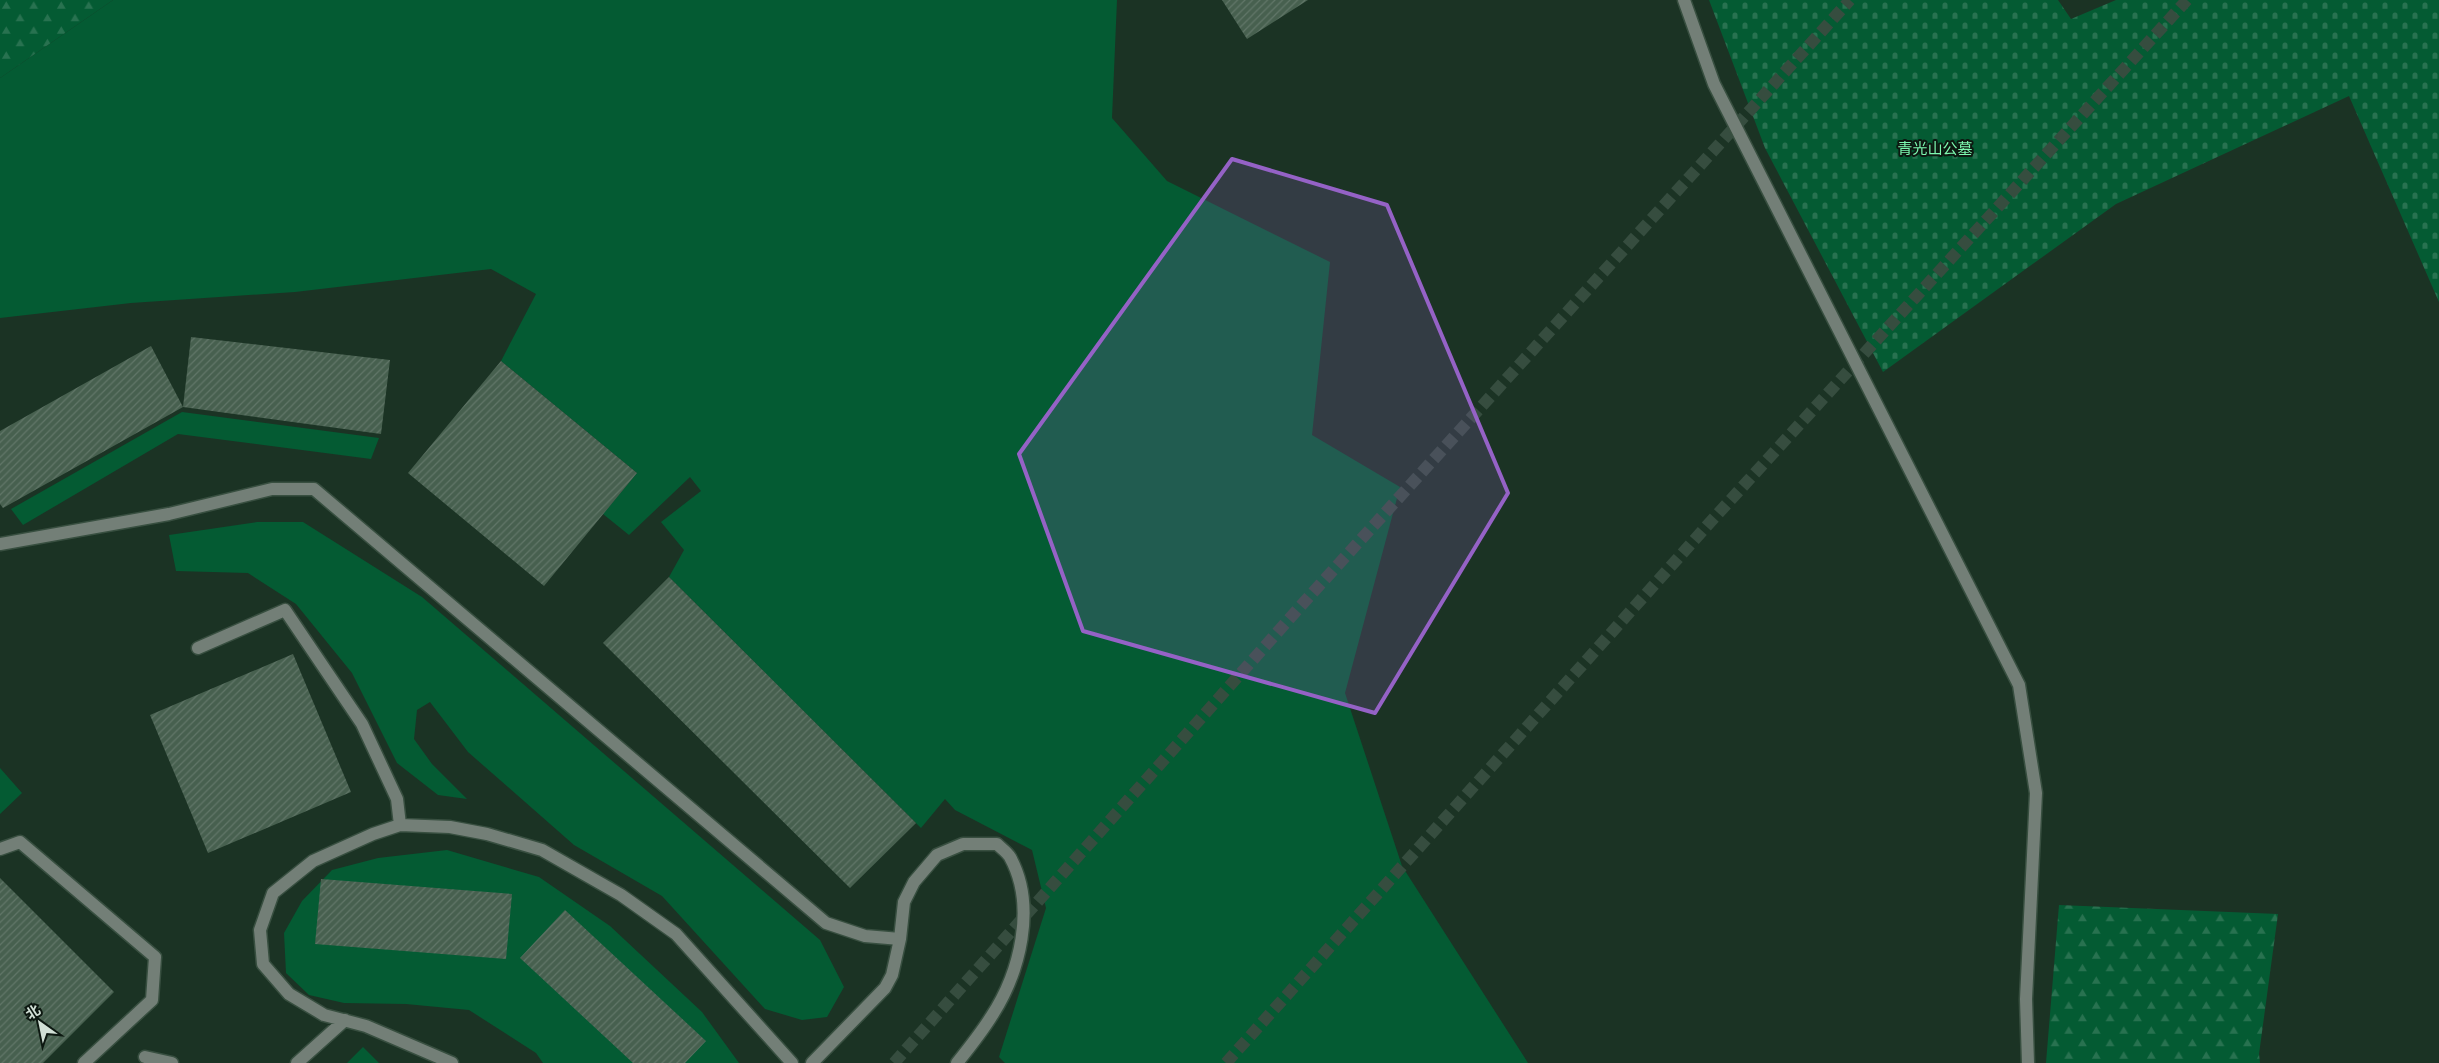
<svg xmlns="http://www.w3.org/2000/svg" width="2439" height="1063" font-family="'IBM Plex Sans','Noto Sans SC',sans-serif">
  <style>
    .green { fill: #045b33 }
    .forest { fill: url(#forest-firs) }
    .cemetery { fill: url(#cemetery-stones) }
    .building { fill: url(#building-hatch) }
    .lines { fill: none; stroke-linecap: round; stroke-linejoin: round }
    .major-tunnel { stroke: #364d3f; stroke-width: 12; stroke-dasharray: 12 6; stroke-linecap: butt }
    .minor-casing { stroke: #384f40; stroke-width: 15 }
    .minor { stroke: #737f77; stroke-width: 12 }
    .marked { fill: #9562c6; fill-opacity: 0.2; stroke: #9562c6; stroke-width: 4; stroke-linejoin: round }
    .labels { text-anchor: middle; stroke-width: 4; stroke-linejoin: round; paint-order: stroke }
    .park-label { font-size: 15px; fill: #7df8b0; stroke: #0d1811 }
  </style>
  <defs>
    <pattern id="forest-firs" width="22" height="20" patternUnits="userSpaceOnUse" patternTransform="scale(1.25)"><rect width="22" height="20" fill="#045b33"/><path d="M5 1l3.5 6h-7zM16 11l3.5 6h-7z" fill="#287250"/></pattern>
    <pattern id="cemetery-stones" width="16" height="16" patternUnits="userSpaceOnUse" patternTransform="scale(1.25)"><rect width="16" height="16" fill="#045b33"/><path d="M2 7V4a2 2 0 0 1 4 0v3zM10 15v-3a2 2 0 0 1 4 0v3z" fill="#287250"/></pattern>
    <pattern id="building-hatch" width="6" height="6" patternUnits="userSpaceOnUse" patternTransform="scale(1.25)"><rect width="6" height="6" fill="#47604f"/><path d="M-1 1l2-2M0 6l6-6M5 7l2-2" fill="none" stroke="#617668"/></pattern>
  </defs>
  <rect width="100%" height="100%" fill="#1b3324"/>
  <path class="green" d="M 113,0 L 1117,0 L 1112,118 L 1167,181 L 1330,262 L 1312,435 L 1400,487 L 1345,693 L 1402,866 L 1528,1063 L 1005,1063 L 999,1057 L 1046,908 L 1032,850 L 955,810 L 945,799 L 921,828 L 669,577 L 684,550 L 661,522 L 701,491 L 690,477 L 629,535 L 603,514 L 637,473 L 501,361 L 536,294 L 491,269 L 295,292 L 131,303 L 0,318 L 0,78 Z
    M 182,412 L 379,438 L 371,459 L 178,434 L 23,525 L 11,509 Z
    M 257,522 L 303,522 L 422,597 L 820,940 L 844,987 L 827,1017 L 802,1020 L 765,1009 L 662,896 L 574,845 L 468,752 L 430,702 L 417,710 L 414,739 L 432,764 L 467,799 L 438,795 L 397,763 L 352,673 L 296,604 L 248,573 L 176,571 L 169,535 Z
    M 0,768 L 22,793 L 0,814 Z
    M 447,850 L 539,877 L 610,926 L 702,1012 L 739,1063 L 543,1063 L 536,1053 L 469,1010 L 406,1004 L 344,1003 L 309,995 L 286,973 L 284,933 L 302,901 L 332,870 L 378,858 Z
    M 363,1047 L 379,1063 L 347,1063 Z"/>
  <path class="forest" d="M 0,0 L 113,0 L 0,78 Z
    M 2059,905 L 2278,914 L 2259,1054 L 2260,1063 L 2046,1063 Z"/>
  <path class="cemetery" d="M 1709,0 L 2058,0 L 2071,19 L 2116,0 L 2439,0 L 2439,302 L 2349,96 L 2116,204 L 1883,372 L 1765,148 Z"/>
  <path class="building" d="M 1222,0 L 1308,0 L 1247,39 Z
    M 191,337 L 390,360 L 381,434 L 183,407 Z
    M 151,346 L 183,407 L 3,508 L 0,504 L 0,431 Z
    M 501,361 L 637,473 L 544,586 L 408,473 Z
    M 669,577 L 916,823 L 850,888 L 603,643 Z
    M 293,654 L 351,792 L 208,853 L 150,715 Z
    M 0,878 L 114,992 L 43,1063 L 0,1063 Z
    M 321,879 L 512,894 L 506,959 L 315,944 Z
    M 565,910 L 706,1041 L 685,1063 L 633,1063 L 520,958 Z"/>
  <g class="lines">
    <path class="major-tunnel" d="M 894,1063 L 1307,599 L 1850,0
      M 1226,1063 L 1714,518 L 2187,0"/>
    <defs>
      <path id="minor" d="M 1684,0 L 1714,84 L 2019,685 L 2036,793 L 2026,999 L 2028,1063
        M 0,544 L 169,514 L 272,489 L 314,489 L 826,923 L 865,936 L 900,939
        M 198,648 L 285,610 L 362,724 L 397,799 L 400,825
        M 0,849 L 20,842 L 155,957 L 152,1000 L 84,1063
        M 145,1057 L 172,1063
        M 297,1063 L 345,1020
        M 452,1063 L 366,1026 L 324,1015 L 289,994 L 263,964 L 260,930 L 273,893 L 313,861 L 373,834 L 400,825 L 450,827 L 487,834 L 542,850 L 621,895 L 676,934 L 792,1063
        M 812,1063 L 885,988 L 892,975 L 900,939 L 904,902 L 914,882 L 937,855 L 963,844 L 997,844 C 1001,848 1007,852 1010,857 C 1037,906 1020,973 991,1017 C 981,1033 969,1048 957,1063"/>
    </defs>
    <use href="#minor" class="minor-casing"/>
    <use href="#minor" class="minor"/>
  </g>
  <path class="marked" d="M 1232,159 L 1387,205 L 1508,493 L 1375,713 L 1083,631 L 1019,454 Z"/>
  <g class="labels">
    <g class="park-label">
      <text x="1935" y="154">青光山公墓</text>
    </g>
  </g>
  <g transform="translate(40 1023) rotate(327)" stroke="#0d1811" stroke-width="4" paint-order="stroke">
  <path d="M0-4L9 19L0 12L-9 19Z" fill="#d2e0d6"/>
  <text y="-8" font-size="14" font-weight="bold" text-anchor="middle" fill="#d2e0d6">北</text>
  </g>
</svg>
